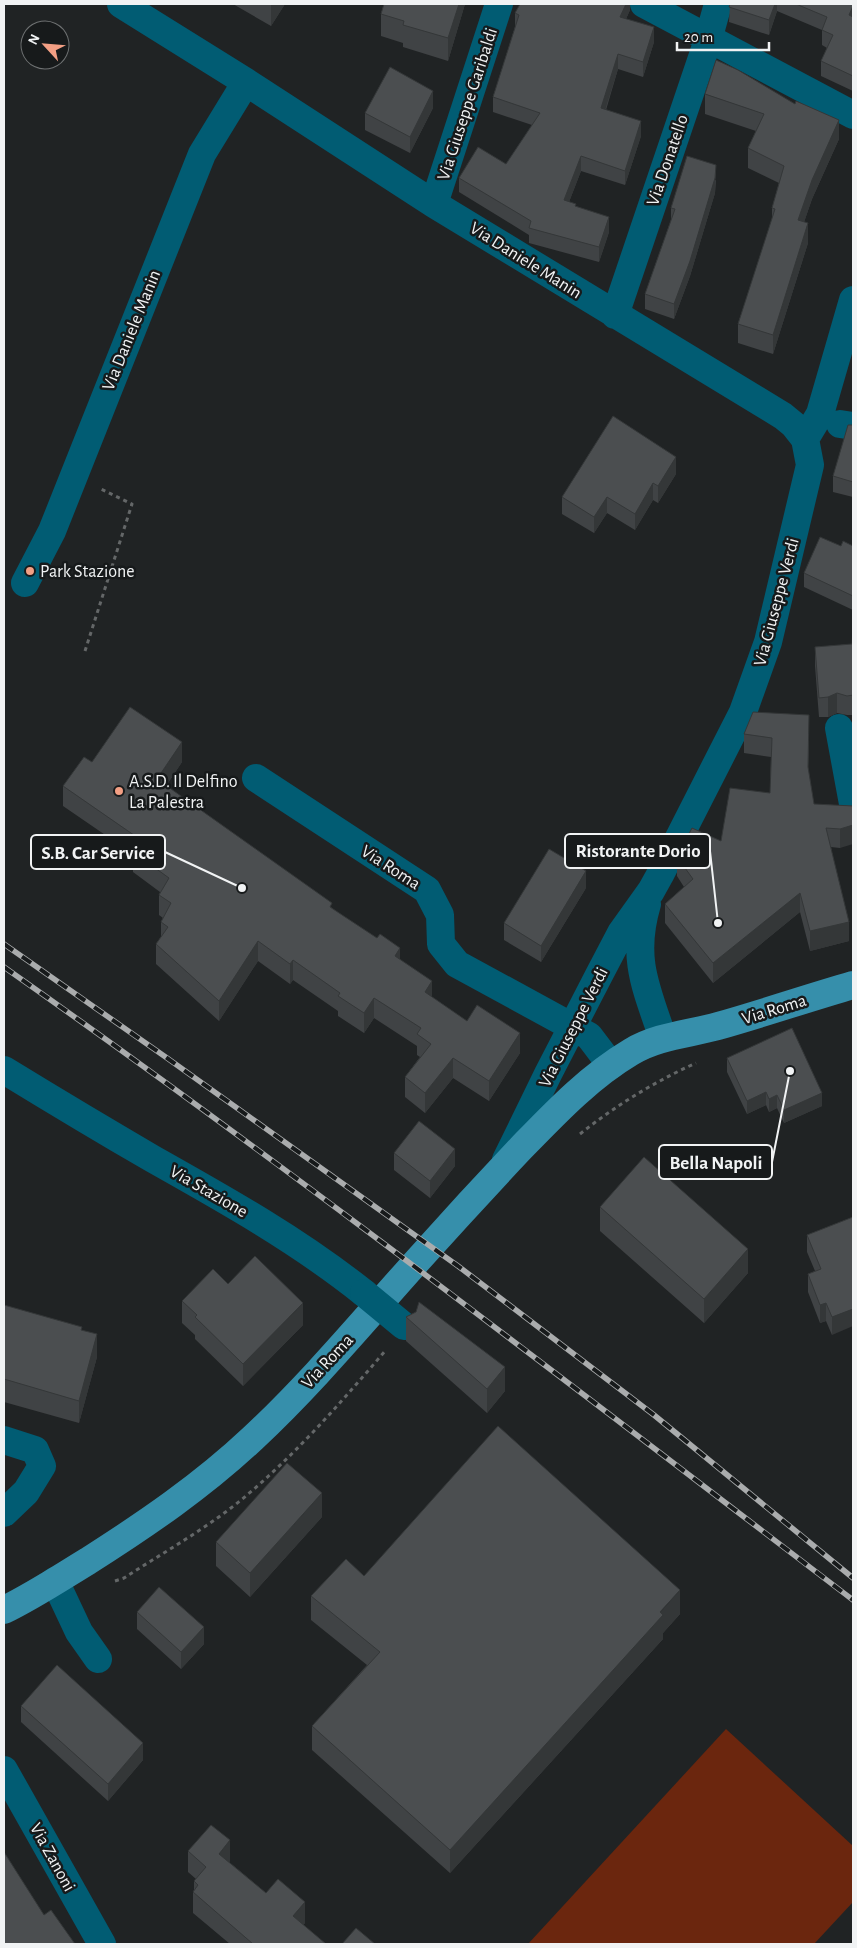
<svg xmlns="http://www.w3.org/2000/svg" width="857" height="1948" font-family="'Alegreya Sans',sans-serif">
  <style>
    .park { fill: #6b260e }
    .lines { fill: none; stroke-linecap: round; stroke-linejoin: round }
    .path { stroke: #646768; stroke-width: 3; stroke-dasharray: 4 4; stroke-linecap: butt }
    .minor { stroke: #015c73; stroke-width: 28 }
    .major { stroke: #368fab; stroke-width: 28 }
    .rail-casing { stroke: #aaacad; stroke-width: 5.5 }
    .rail { stroke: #171a1b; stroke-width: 4; stroke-dasharray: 11; stroke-linecap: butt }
    .minor-bridge { stroke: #015c73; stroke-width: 28 }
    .wall { fill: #404345 }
    .shaded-wall { fill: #343738 }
    .building { fill: #4b4e50; stroke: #343738 }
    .poi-dot { fill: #f39f84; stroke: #171a1b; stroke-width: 2 }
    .labels { text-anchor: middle; stroke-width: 5; stroke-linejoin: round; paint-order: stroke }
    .street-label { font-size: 18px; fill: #f1f3f4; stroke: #171a1b }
    .poi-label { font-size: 18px; fill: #f1f3f4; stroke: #171a1b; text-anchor: start }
    .leader { fill: none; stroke: #f1f3f4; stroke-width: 2 }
    .callout-dot { fill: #f1f3f4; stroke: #171a1b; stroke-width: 2 }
    .callout { fill: #171a1b; stroke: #f1f3f4; stroke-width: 2 }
    .callout-label { font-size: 19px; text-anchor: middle; font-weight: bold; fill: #f1f3f4 }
  </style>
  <rect width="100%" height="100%" fill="#202324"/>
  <path class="park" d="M 726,1729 L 853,1846 L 853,1902 L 814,1944 L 528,1944 Z"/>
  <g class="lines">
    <path class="path" d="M 85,651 L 132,504 L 101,489
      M 580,1134 C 615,1106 654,1082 696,1063
      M 115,1581 L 124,1578 C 164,1552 211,1526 247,1495 C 298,1452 343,1400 386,1350"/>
    <path class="minor" d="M 121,4 L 246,82 L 434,204 L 783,416 L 794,425 L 805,439
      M 644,4 L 853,115
      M 434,204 L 499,4
      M 615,315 L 708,40 L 718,4
      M 840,424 L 853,426
      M 25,583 L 52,531 L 202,154 L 246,82
      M 839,728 L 853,804
      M 256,778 L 427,890 L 440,915 L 441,944 L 457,964 L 589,1036 L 611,1065
      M 647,904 C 631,958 646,988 663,1038
      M 4,1070 C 53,1100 103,1130 153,1159 C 226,1200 299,1241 364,1293
      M 506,1160 L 548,1074 L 598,977 L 621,933 L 651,891 L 661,873 L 743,712 L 768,642 L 810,465 L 805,439 L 820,414 L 853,300
      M 4,1440 L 35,1450 L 42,1466 L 26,1492 L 4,1513
      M 55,1581 L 79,1632 L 98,1659
      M 4,1770 L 102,1944"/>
    <path class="major" d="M 4,1610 C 33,1596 60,1578 88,1561 C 146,1524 202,1486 253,1438 C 312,1383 364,1320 418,1260 C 452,1222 486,1185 521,1148 C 555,1113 589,1077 631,1052 C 657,1036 689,1034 718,1026 C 764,1013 808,998 853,985"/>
    <defs>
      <path id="rail" d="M 4,944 L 167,1058 L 458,1266 L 654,1415 L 853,1578
        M 4,967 C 293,1170 572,1386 853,1600"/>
    </defs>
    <use href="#rail" class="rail-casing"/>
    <use href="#rail" class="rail"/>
    <path class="minor-bridge" d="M 364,1293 L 404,1326"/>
  </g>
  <path class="wall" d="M 233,4 L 285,4 L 271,26 Z
    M 384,4 L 465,4 L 448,61 L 403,47 L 403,43 L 381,36 L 381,14 Z
    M 630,4 L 630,10 L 626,19 L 654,42 L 643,77 L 618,69 L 606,110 L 641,136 L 625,185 L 581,171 L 569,202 L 609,232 L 599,262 L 529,243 L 529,235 L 459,192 L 459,178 L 506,164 L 532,125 L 493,112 L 493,97 L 515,27 L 515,13 Z
    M 730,4 L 853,4 L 853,91 L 821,76 L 821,61 L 827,48 L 822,45 L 822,30 L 777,11 L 769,35 L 729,22 Z
    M 705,94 L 839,139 L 812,199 L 804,222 L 808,243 L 773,354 L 738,343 L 738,324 L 772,220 L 772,208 L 779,183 L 748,168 L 748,148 L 756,131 L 705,114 Z
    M 433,108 L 410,153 L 365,130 L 365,113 Z
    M 716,180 L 715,193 L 690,276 L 674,319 L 645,309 L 645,294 L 671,220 L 671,208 Z
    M 853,425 L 853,497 L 833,492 L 833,476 Z
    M 676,474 L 658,503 L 653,500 L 635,530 L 607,513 L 594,533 L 562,514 L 562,497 Z
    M 841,546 L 853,546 L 853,610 L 804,587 L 804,573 Z
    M 853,629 L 853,715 L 847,715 L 837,713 L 828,717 L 819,717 L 815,666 L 815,647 L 852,644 Z
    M 744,734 L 809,734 L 808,770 L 814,804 L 853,806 L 840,848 L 831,847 L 849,941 L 810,951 L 800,912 L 713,983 L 665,923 L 665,904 L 684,887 L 677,876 L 677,857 L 721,841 L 770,793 L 771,757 L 744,753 Z
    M 92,762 L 182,762 L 166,786 L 332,908 L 400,960 L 432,997 L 467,1021 L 520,1053 L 489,1101 L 453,1078 L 425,1113 L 405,1097 L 405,1077 L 420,1057 L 417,1055 L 417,1046 L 374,1018 L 364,1033 L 338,1016 L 338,1011 L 293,980 L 290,984 L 258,961 L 219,1021 L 156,964 L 156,944 L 161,937 L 161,922 L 163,918 L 159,915 L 159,895 L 160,892 L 133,872 L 133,854 L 63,806 L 63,786 Z
    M 586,888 L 541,962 L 504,940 L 504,923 Z
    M 727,1058 L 822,1106 L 784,1123 L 777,1108 L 769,1112 L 766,1105 L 747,1114 L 727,1072 Z
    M 394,1153 L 455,1166 L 430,1198 L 394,1170 Z
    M 600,1207 L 748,1273 L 704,1323 L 600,1231 Z
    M 853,1217 L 832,1335 L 826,1321 L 820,1323 L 808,1292 L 808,1274 L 815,1271 L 807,1252 L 807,1235 Z
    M 228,1284 L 303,1325 L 243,1386 L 195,1339 L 195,1335 L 182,1323 L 182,1301 Z
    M 4,1305 L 82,1330 L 97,1357 L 79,1423 L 4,1402 Z
    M 416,1312 L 505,1391 L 487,1413 L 406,1341 L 406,1317 Z
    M 322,1517 L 250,1597 L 216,1566 L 216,1542 Z
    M 364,1576 L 680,1614 L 663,1633 L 663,1639 L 450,1873 L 312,1750 L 312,1726 L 367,1665 L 311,1620 L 311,1596 Z
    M 137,1612 L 204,1644 L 181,1669 L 137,1629 Z
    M 21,1706 L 143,1760 L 108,1801 L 21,1722 Z
    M 188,1851 L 230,1861 L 229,1862 L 266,1893 L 305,1923 L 303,1925 L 326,1944 L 230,1944 L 193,1913 L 193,1892 L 194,1890 L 194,1881 L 196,1879 L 188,1872 Z"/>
  <path class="shaded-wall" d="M 271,4 L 285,4 L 271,26 Z
    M 459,4 L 465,4 L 448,61 L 448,38 Z
    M 626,4 L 630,4 L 630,10 L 620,32 L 620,17 Z
    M 775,4 L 777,4 L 777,11 L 769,35 L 769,20 Z
    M 853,6 L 853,21 L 849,15 Z
    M 654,27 L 654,42 L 643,77 L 643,62 Z
    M 618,54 L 618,69 L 601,123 L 601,108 Z
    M 433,91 L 433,108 L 410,153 L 410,137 Z
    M 839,120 L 839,139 L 812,199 L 798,240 L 798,220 L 812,180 Z
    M 641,121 L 641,136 L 625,185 L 625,171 Z
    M 581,156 L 581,171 L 564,215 L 564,200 Z
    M 716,165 L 715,193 L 690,276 L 674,319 L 674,304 Z
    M 609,217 L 609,232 L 599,262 L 599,247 Z
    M 808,223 L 808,243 L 773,354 L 773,335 Z
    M 676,457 L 676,474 L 658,503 L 658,486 Z
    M 653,483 L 653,500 L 635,530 L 635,514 Z
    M 607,497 L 607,513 L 594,533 L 594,517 Z
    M 837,693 L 837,713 L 828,717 L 828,697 Z
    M 182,742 L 182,762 L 157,799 L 157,779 Z
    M 853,825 L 853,844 L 840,848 L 840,829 Z
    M 586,871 L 586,888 L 541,962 L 541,946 Z
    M 800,893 L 800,912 L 713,983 L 713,963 Z
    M 849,922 L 849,941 L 810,951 L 810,931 Z
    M 258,941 L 258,961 L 219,1021 L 219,1001 Z
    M 400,948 L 400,968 L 395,956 Z
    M 293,960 L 293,980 L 290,984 L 290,964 Z
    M 432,981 L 432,1001 L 425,992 Z
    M 374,998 L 374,1018 L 364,1033 L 364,1013 Z
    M 520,1033 L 520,1053 L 489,1101 L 489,1081 Z
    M 453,1058 L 453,1078 L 425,1113 L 425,1093 Z
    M 766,1092 L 766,1105 L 747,1114 L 747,1101 Z
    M 822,1093 L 822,1106 L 784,1123 L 784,1110 Z
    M 777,1095 L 777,1108 L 769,1112 L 769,1099 Z
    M 455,1149 L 455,1166 L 430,1198 L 430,1181 Z
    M 5,1195 L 5,1212 L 4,1214 L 4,1198 Z
    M 748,1249 L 748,1273 L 704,1323 L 704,1299 Z
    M 303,1303 L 303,1325 L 243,1386 L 243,1364 Z
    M 826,1303 L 826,1321 L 820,1323 L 820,1305 Z
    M 853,1309 L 853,1326 L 832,1335 L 832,1317 Z
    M 97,1334 L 97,1357 L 79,1423 L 79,1401 Z
    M 505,1367 L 505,1391 L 487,1413 L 487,1389 Z
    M 322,1493 L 322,1517 L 250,1597 L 250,1573 Z
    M 680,1590 L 680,1614 L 663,1633 L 663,1639 L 450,1873 L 450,1850 Z
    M 204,1627 L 204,1644 L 181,1669 L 181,1652 Z
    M 143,1743 L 143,1760 L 108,1801 L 108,1784 Z
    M 230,1840 L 230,1861 L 219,1875 L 219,1854 Z
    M 305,1902 L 305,1923 L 293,1937 L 293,1916 Z"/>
  <path class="building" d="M 384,4 L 459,4 L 448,38 L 403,25 L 404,21 L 381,14 Z
    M 520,4 L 626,4 L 620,17 L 654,27 L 643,62 L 618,54 L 601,108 L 641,121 L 625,171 L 581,156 L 564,200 L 576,204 L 575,206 L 609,217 L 599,247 L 529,228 L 531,221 L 459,178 L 478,147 L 506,164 L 540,113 L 493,97 L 519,15 L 515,13 Z
    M 730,4 L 775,4 L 769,20 L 729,7 Z
    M 796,4 L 853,4 L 853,6 L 849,15 L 853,17 L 853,76 L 821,61 L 833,35 L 822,30 L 827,17 Z
    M 716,60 L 738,70 L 795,104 L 796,101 L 839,120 L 812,180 L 798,220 L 808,223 L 773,335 L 738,324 L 775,209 L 772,208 L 784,166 L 748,148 L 764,114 L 705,94 Z
    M 390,67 L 433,91 L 410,137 L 365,113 Z
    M 687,156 L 716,165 L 715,178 L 690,261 L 674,304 L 645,294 L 675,209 L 671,208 Z
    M 613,416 L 676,457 L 658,486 L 653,483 L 635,514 L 607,497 L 594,517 L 562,497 Z
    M 848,425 L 853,425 L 853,482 L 833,476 Z
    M 820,537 L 841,546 L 843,541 L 853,546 L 853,596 L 804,573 Z
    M 853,629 L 853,695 L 847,696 L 837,693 L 828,697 L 819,698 L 815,647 L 852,644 Z
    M 130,707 L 182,742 L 157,779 L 332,903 L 330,907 L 377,938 L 380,934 L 400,948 L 395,956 L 432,981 L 425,992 L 467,1021 L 477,1005 L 520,1033 L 489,1081 L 453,1058 L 425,1093 L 405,1077 L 431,1044 L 417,1034 L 421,1028 L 374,998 L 364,1013 L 338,996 L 340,993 L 293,960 L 290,964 L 258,941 L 219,1001 L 156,944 L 168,927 L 161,922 L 171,903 L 159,895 L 169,878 L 133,852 L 141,840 L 63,786 L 84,757 L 92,762 Z
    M 753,712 L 809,715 L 808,767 L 814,804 L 853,806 L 853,825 L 840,829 L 826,828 L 849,922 L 810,931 L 800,893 L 713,963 L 665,904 L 693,879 L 677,857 L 692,828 L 721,841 L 730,788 L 770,793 L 772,738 L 744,734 Z
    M 549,849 L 586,871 L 541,946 L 504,923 Z
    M 792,1028 L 822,1093 L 784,1110 L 777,1095 L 769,1099 L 766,1092 L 747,1101 L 727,1058 Z
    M 419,1121 L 455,1149 L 430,1181 L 394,1153 Z
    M 644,1157 L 748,1249 L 704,1299 L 600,1207 Z
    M 853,1217 L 853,1309 L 832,1317 L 826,1303 L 820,1305 L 808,1274 L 821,1269 L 807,1235 Z
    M 255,1256 L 303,1303 L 243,1364 L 195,1317 L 197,1315 L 182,1301 L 213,1269 L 228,1284 Z
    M 419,1302 L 505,1367 L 487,1389 L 406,1317 L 416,1312 Z
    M 4,1305 L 82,1327 L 81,1330 L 97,1334 L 79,1401 L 4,1379 Z
    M 498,1426 L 680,1590 L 660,1612 L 663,1615 L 450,1850 L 312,1726 L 380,1652 L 311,1596 L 346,1559 L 364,1576 Z
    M 287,1463 L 322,1493 L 250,1573 L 216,1542 Z
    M 159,1587 L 204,1627 L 181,1652 L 137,1612 Z
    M 57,1665 L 143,1743 L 108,1784 L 21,1706 Z
    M 211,1825 L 230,1840 L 219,1854 L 266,1893 L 278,1879 L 305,1902 L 293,1916 L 326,1944 L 253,1944 L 193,1892 L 198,1885 L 194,1881 L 206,1867 L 188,1851 Z
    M 4,1852 L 44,1915 L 51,1910 L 75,1944 L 4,1944 Z
    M 356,1928 L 375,1944 L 342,1944 Z"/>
  <g class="poi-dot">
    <circle cx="30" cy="571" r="5"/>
    <circle cx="119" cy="791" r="5"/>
  </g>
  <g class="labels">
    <g class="street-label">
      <text transform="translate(467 104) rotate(-72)" y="6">Via Giuseppe Garibaldi</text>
      <text transform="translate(667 160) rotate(-71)" y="6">Via Donatello</text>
      <text transform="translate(526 260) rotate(32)" y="6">Via Daniele Manin</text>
      <text transform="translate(131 330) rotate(-68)" y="6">Via Daniele Manin</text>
      <text transform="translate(776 602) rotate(-75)" y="6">Via Giuseppe Verdi</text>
      <text transform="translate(391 867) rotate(33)" y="6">Via Roma</text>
      <text transform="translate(774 1009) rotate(-17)" y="6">Via Roma</text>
      <text transform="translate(573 1027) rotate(-63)" y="6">Via Giuseppe Verdi</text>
      <text transform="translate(209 1191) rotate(30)" y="6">Via Stazione</text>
      <text transform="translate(327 1361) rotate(-47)" y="6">Via Roma</text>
      <text transform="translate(53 1857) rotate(61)" y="6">Via Zanoni</text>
    </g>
    <g class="poi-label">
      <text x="40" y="577">Park Stazione</text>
      <text x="129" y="787">A.S.D. Il Delfino<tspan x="129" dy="21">La Palestra</tspan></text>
    </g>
  </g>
  <path class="leader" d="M718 923L710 851M242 888L165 852M790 1071L772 1162"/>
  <g class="callout-dot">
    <circle cx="718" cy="923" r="5"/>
    <circle cx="242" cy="888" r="5"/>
    <circle cx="790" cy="1071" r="5"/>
  </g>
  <g class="callout">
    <rect x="565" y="834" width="145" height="34" rx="5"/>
    <rect x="31" y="835" width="134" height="34" rx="5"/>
    <rect x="659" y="1145" width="113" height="34" rx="5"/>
  </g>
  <g class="callout-label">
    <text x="638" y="857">Ristorante Dorio</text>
    <text x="98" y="859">S.B. Car Service</text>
    <text x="716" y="1169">Bella Napoli</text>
  </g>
  <rect width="857" height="1948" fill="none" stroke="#f1f3f4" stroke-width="10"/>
  <g transform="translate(45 45) rotate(296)"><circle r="24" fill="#171a1b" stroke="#6e7172"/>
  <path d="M0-4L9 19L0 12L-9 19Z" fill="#f39f84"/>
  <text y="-8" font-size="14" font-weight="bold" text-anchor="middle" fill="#f1f3f4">N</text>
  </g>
  <path d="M677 42v8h92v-8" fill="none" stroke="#f1f3f4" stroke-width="2.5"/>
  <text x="684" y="42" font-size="15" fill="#f1f3f4" stroke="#171a1b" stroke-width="4" paint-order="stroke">20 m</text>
</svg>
